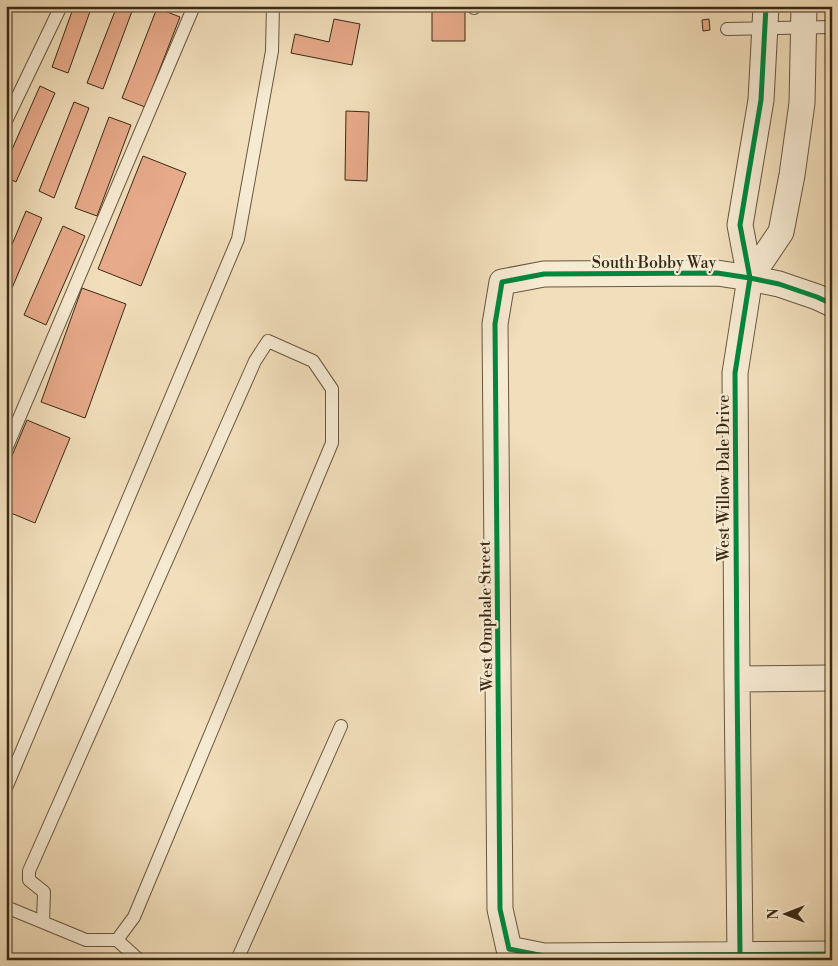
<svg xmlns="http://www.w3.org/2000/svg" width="838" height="966" font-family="'Libre Bodoni',serif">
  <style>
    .building { fill: #e7aa8a; stroke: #3a2916 }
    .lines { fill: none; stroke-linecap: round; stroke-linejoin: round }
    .lane-casing { stroke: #68563f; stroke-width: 14 }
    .street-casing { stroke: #68563f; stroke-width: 27 }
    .lane { stroke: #f6ead2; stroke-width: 12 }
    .street { stroke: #f6ead2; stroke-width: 25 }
    .cycleway-casing { stroke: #f6ead2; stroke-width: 8 }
    .cycleway { stroke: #00873e; stroke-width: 5 }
    .labels { text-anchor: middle; stroke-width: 4.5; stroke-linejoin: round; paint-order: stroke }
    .street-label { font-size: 16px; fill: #3a2916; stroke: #f6ead2 }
  </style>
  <rect width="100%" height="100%" fill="#f1deba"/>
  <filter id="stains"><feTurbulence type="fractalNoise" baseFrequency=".004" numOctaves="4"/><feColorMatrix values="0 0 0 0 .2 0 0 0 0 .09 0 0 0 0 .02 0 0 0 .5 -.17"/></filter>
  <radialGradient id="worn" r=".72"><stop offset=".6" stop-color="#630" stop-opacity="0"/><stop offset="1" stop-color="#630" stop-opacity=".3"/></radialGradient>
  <path class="building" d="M 74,6 L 92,6 L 68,73 L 52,67 Z
    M 117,6 L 134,6 L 103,89 L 87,83 Z
    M 432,6 L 465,6 L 465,41 L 432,41 Z
    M 157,8 L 180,17 L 145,107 L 122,98 Z
    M 334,19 L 360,24 L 352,65 L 291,53 L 295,34 L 329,42 Z
    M 709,19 L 710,30 L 703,31 L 702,20 Z
    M 40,86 L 55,93 L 16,182 L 6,177 L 6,163 Z
    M 74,102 L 89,108 L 54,198 L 39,191 Z
    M 346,111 L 369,112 L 367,181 L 345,180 Z
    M 109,117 L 131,125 L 97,216 L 75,208 Z
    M 143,156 L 186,173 L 141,286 L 98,269 Z
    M 26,211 L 42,218 L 6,302 L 6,259 Z
    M 63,226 L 85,236 L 46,325 L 24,315 Z
    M 82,288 L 126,304 L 85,418 L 41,402 Z
    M 27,420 L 70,438 L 35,523 L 6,511 L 6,470 Z"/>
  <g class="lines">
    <defs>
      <path id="lane" d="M 474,6 L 474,8
        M 727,29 L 832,27
        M 6,121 L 61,6
        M 6,449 L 194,6
        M 6,788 L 238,239 L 272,51 L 273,6
        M 6,907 L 86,940 L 117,940 L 134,917 L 332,443 L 332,389 L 313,361 L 268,341 L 255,361 L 29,871 L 29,880 L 44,892 L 43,922
        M 117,940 L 139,960
        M 237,960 L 341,726"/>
      <path id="street" d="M 750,278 L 781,232 L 792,175 L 802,103 L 804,6
        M 832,304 L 817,297 L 779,284 L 750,278 L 717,273 L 544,274 L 502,282 L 495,324 L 500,909 L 509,949 L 544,956 L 832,954
        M 737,679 L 832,678
        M 740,954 L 737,679 L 735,373 L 750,278 L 740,225 L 761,100 L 766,6"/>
    </defs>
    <use href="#lane" class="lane-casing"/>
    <use href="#street" class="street-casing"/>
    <use href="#lane" class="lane"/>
    <use href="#street" class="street"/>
    <defs>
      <path id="cycleway" d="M 832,304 L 817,297 L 779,284 L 750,278 L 717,273 L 544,274 L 502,282 L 495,324 L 500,909 L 509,949 L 544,956 L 832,954
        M 740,954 L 737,679 L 735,373 L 750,278 L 740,225 L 761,100 L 766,6"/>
    </defs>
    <use href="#cycleway" class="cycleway-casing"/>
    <use href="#cycleway" class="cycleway"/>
  </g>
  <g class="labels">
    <g class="street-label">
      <text x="654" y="268">South Bobby Way</text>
      <text transform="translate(723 478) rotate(-90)" y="6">West Willow Dale Drive</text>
      <text transform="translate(485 616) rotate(-91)" y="6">West Omphale Street</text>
    </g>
  </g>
  <rect width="838" height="966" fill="none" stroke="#f1deba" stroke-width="25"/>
  <rect x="8" y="8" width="823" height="951" fill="none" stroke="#3a2916" stroke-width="2.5"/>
  <rect x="12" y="12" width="813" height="941" fill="none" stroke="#3a2916"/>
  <g transform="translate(786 914) rotate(270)" stroke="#f6ead2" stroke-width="4" paint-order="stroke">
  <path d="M0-4L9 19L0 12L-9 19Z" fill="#3a2916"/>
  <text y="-8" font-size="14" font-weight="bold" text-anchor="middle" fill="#3a2916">N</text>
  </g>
  <rect width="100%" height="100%" filter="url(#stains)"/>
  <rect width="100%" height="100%" fill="url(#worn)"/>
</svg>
